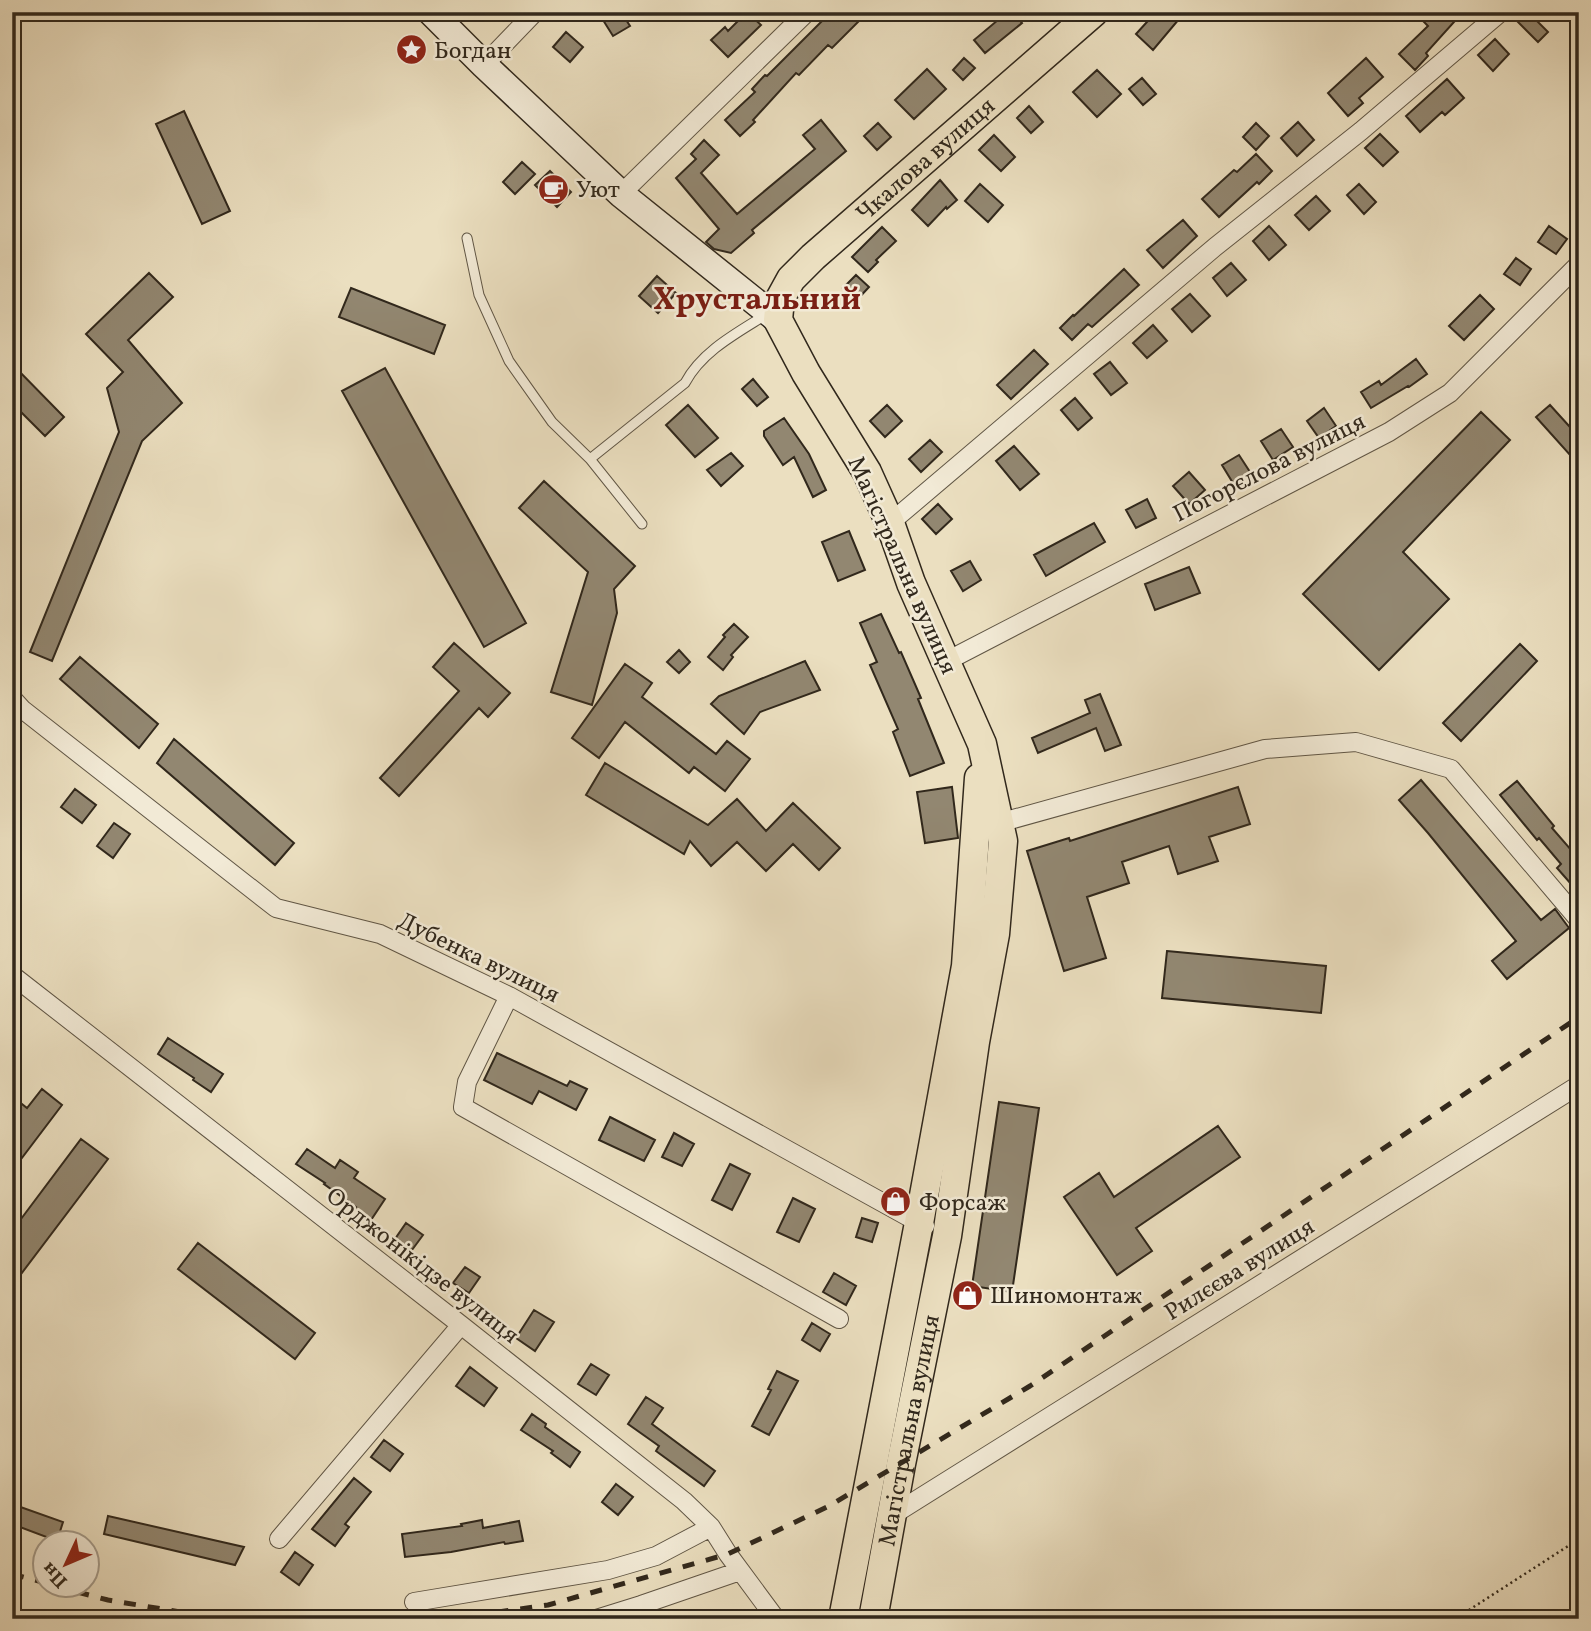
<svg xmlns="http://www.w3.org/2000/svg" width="1591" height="1631" font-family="Vollkorn,serif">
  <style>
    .building { fill: #928771; stroke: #31281c; stroke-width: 2 }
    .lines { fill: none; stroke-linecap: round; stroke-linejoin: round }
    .lane-casing { stroke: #605645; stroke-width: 11 }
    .street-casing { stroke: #605645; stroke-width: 20 }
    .secondary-casing { stroke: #31281c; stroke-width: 29 }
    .primary-casing { stroke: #31281c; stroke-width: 31 }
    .path { stroke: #31281c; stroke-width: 2.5; stroke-dasharray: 2 3.5; stroke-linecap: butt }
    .lane { stroke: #f2ead6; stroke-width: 9 }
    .street { stroke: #f2ead6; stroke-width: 18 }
    .secondary { stroke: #f2ead6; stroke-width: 26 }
    .primary { stroke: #ebdfc0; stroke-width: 28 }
    .rail { stroke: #31281c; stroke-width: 5; stroke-dasharray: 12 12; stroke-linecap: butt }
    .labels { text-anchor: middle; stroke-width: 5; stroke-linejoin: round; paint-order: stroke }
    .poi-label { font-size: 24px; fill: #31281c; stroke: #f2ead6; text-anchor: start }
    .street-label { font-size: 24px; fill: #31281c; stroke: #f2ead6 }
    .district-label { font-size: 32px; font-weight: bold; fill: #7a1f14; stroke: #f2ead6 }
  </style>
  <rect width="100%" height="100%" fill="#ebdfc0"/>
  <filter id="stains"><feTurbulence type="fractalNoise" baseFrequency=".00286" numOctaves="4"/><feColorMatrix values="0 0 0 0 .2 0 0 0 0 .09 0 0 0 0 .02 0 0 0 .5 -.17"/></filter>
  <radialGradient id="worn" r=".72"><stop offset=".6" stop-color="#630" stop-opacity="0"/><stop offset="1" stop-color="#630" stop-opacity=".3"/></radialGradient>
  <path class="building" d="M 598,12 L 621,12 L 630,26 L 613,36 Z
    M 747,12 L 761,25 L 728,57 L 711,40 L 725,27 L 728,31 Z
    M 831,12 L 868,12 L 832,48 L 828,45 L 799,75 L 796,73 L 753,120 L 755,122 L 740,136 L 725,120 L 755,92 L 752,89 L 765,75 L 767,76 Z
    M 1005,12 L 1013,12 L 1022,23 L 985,53 L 974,40 L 998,20 L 997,19 Z
    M 1156,12 L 1185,12 L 1153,50 L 1136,34 Z
    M 1432,12 L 1463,12 L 1426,53 L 1428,56 L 1415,70 L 1399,54 L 1428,26 L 1424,22 Z
    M 1528,12 L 1548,32 L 1538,42 L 1518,22 Z
    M 566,32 L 583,47 L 570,62 L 553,47 Z
    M 1495,39 L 1509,54 L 1493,71 L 1478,55 Z
    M 964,58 L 975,68 L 963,80 L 953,70 Z
    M 1366,58 L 1383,77 L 1359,98 L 1363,103 L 1348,116 L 1328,93 Z
    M 927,69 L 946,89 L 914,119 L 895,100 Z
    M 1097,70 L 1121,94 L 1097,117 L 1073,92 Z
    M 1142,78 L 1156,94 L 1143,105 L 1129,89 Z
    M 1447,79 L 1464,98 L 1445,115 L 1442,112 L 1420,132 L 1406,116 Z
    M 1029,106 L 1043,122 L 1031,133 L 1017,118 Z
    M 184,111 L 230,211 L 202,224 L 156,124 Z
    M 821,120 L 846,151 L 752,230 L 754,233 L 731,253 L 714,249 L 706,242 L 719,229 L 676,178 L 696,159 L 691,154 L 704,140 L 719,155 L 701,173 L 737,214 L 815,149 L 803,135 Z
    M 1298,122 L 1314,140 L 1297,156 L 1281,138 Z
    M 878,123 L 891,137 L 877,150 L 864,136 Z
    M 1256,123 L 1269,136 L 1256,150 L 1243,137 Z
    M 1380,134 L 1398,152 L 1383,166 L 1365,148 Z
    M 994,135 L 1015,157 L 1001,171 L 979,150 Z
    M 1256,154 L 1272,171 L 1259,184 L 1257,182 L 1219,217 L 1202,199 L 1234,170 L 1237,172 Z
    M 522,162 L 535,174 L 515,194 L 503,182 Z
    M 550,171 L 571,192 L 557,207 L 535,185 Z
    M 940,180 L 957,200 L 947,209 L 946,207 L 928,226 L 912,210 Z
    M 980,184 L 1003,205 L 988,222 L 965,201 Z
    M 1359,184 L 1376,202 L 1364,214 L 1347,195 Z
    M 1316,196 L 1330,211 L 1309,230 L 1295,215 Z
    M 1183,220 L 1197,236 L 1163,268 L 1147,250 Z
    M 1269,226 L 1286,245 L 1269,260 L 1253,241 Z
    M 1549,226 L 1567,239 L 1556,254 L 1538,242 Z
    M 882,227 L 896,241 L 876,260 L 878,262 L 868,272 L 852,257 Z
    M 1516,258 L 1531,269 L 1520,285 L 1504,274 Z
    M 1231,263 L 1246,280 L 1227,296 L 1213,278 Z
    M 1124,269 L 1139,285 L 1092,327 L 1088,324 L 1072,340 L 1060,328 L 1073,315 L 1074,316 Z
    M 149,273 L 173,297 L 128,340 L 182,403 L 142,441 L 52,661 L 30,652 L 119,432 L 107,388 L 123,372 L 86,334 Z
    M 856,275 L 869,287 L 856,301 L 843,288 Z
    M 657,276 L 676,293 L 658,313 L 639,296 Z
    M 351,288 L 445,325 L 434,354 L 339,317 Z
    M 1190,294 L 1210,316 L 1192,332 L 1172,309 Z
    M 1480,295 L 1494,309 L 1464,340 L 1449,326 Z
    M 1153,325 L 1167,341 L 1147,358 L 1133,343 Z
    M 1034,350 L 1048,364 L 1011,399 L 997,385 Z
    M 1416,359 L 1427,374 L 1409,387 L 1408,386 L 1371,408 L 1361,392 L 1379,381 L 1381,385 Z
    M 1110,362 L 1127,383 L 1111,395 L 1094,374 Z
    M 12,364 L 64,417 L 45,436 L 12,403 Z
    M 385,368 L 526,623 L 484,647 L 342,391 Z
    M 753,379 L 768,397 L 757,406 L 742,389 Z
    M 1075,398 L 1092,418 L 1078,430 L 1061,410 Z
    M 688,405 L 718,438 L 695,457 L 666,425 Z
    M 887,405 L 902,421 L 885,437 L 870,421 Z
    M 1550,405 L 1579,437 L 1579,465 L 1536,417 Z
    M 1324,408 L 1336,426 L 1319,438 L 1307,421 Z
    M 1481,412 L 1510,440 L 1403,552 L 1449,599 L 1379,670 L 1303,594 Z
    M 784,418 L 809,454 L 826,490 L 813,497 L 794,457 L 783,465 L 764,436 L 764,431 Z
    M 1281,429 L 1293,447 L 1273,460 L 1261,441 Z
    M 930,440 L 942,452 L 921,472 L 909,459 Z
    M 1014,446 L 1039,474 L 1020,490 L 996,461 Z
    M 731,453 L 743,466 L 721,486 L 707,470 Z
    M 1239,455 L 1250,472 L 1233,483 L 1222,465 Z
    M 1189,472 L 1205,490 L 1189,504 L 1173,486 Z
    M 544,481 L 635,566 L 614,589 L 617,613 L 592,705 L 551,692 L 588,572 L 519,508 Z
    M 1147,499 L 1156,518 L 1136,528 L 1126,510 Z
    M 938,504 L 952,519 L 936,534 L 922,519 Z
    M 1094,523 L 1105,542 L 1046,576 L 1034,555 Z
    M 849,531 L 865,570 L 838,581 L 822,542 Z
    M 970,561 L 981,580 L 963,591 L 951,571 Z
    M 1189,567 L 1200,593 L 1155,610 L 1145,584 Z
    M 881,614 L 899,653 L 901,652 L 921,698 L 918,699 L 944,763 L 910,776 L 893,732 L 898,729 L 870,665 L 877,662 L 860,623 Z
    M 734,624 L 748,637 L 731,655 L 733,657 L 723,670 L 708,657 L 725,637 L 723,635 Z
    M 454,643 L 510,693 L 488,717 L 479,708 L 399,796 L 380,778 L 459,691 L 433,667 Z
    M 1520,644 L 1537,661 L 1461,741 L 1443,723 Z
    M 679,650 L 690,662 L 679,673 L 667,662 Z
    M 80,657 L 158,724 L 139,748 L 60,679 Z
    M 805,661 L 820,690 L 760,712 L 744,734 L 711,704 L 719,696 Z
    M 625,664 L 652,683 L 642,697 L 716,754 L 727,741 L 750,759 L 725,791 L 694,767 L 689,773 L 625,722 L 599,758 L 572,738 Z
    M 1100,694 L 1121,745 L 1105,751 L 1096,728 L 1038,753 L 1032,738 L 1090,713 L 1085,700 Z
    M 174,739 L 294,843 L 275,865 L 157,763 Z
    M 605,763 L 708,825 L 737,799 L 766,831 L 793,803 L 840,848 L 819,870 L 793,844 L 766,871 L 737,842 L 711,866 L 690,841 L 684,854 L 586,795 Z
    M 1421,780 L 1541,920 L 1555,909 L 1569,928 L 1507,979 L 1492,961 L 1516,941 L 1428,833 L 1399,800 Z
    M 1517,781 L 1554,826 L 1552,828 L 1579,859 L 1579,893 L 1557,868 L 1561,864 L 1539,838 L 1537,840 L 1500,795 Z
    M 952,787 L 958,838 L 925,843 L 917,792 Z
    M 1238,787 L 1250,824 L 1209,837 L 1218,861 L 1178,874 L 1169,846 L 1122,862 L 1129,883 L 1087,897 L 1106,958 L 1064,971 L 1027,851 L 1069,838 L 1070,841 Z
    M 75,789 L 96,805 L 82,823 L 61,807 Z
    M 114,823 L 130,834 L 113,858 L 97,846 Z
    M 1167,951 L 1326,966 L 1321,1013 L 1162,998 Z
    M 168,1038 L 223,1074 L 211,1092 L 193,1080 L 194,1078 L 158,1054 Z
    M 497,1053 L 567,1086 L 570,1081 L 587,1089 L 576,1110 L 539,1091 L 532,1104 L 484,1080 Z
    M 42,1089 L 62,1105 L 12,1171 L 12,1096 L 27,1108 Z
    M 999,1102 L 1039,1108 L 1012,1292 L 972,1286 Z
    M 610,1117 L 655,1140 L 644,1161 L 599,1140 Z
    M 1218,1126 L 1240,1157 L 1136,1228 L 1152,1251 L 1117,1275 L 1064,1197 L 1099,1173 L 1114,1197 Z
    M 674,1133 L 694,1144 L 682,1166 L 662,1157 Z
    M 81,1139 L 108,1159 L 12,1286 L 12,1231 Z
    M 307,1149 L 335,1168 L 340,1160 L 358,1172 L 354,1178 L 385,1199 L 371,1220 L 355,1209 L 356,1207 L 324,1184 L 325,1183 L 296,1164 Z
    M 730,1164 L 750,1174 L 732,1210 L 712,1200 Z
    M 793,1198 L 815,1209 L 799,1242 L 777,1232 Z
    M 862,1218 L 878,1223 L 872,1242 L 856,1237 Z
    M 406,1223 L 423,1235 L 412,1250 L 395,1239 Z
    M 198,1243 L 315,1333 L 295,1359 L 178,1269 Z
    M 465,1267 L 480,1277 L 469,1293 L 453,1283 Z
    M 834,1273 L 856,1286 L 846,1305 L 823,1292 Z
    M 534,1310 L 554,1322 L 535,1351 L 516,1338 Z
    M 812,1323 L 830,1334 L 820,1351 L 802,1340 Z
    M 591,1364 L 609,1375 L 596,1395 L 578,1384 Z
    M 470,1367 L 497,1388 L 484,1406 L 456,1386 Z
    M 777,1371 L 798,1381 L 769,1435 L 752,1426 L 771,1390 L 768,1389 Z
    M 646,1397 L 663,1408 L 652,1424 L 715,1471 L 704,1486 L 656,1451 L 659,1446 L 628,1424 Z
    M 532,1414 L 546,1424 L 545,1427 L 580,1452 L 570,1467 L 551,1453 L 553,1451 L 521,1430 Z
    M 384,1440 L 403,1454 L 390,1471 L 371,1457 Z
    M 354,1478 L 371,1492 L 345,1524 L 349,1527 L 335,1546 L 312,1529 Z
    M 616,1484 L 633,1497 L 618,1515 L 602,1502 Z
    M 12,1504 L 63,1522 L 57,1541 L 12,1524 Z
    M 108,1516 L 244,1547 L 235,1565 L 104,1534 Z
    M 482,1520 L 483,1528 L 519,1521 L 523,1541 L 505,1544 L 504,1542 L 451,1552 L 405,1557 L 402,1534 L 462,1526 L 461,1524 Z
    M 295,1552 L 313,1565 L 299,1585 L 281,1572 Z"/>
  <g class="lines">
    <defs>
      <path id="lane" d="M 467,238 L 479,295 L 509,361 L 552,422 L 590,459 L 642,524
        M 590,459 L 685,383 C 702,351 737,333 767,314"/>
      <path id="street" d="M 484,65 L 535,12
        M 621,194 L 807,12
        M 890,523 L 1215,247 L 1361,131 L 1501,12
        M 945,662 L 1389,432 L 1450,393 L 1579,264
        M 12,698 L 22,709 L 276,908 L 380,934 L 509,996 L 925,1226
        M 999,823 L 1265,749 L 1356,742 L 1451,769 L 1579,920
        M 12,975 L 461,1325 L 684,1501 L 711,1527 L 728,1554 L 776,1619
        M 509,996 L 467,1082 L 463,1107 L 839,1319
        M 891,1516 L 1579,1085
        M 279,1539 L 461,1325
        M 414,1602 L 608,1570 L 656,1556 L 711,1527
        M 596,1619 L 641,1605 L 740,1571"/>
      <path id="secondary" d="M 431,12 L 484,65 L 621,194 L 778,320"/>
      <g id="primary">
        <path d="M 843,1619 L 919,1223 L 966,966 L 979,778"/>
        <path id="s1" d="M 873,1619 L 901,1464 L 947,1236 L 975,1042 L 995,934 L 1003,841 L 982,744 L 911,583 L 890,523 L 867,472 L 806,373 L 778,320 L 780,299 L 791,279 L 813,257 L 1094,12"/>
      </g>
    </defs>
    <use href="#lane" class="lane-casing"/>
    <use href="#street" class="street-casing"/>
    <use href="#secondary" class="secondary-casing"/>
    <use href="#primary" class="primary-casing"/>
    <path class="path" d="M 1455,1619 L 1579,1539"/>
    <use href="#lane" class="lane"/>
    <use href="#street" class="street"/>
    <use href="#secondary" class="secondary"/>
    <use href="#primary" class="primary"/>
    <path class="rail" d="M 12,1574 L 46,1583
      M 54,1586 L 108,1600 L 222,1619
      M 449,1619 L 548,1605 L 728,1554 L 829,1506 L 1030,1386 L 1579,1017"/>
  </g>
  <defs>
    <symbol id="sight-disc" viewBox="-11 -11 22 22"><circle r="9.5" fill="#8f2418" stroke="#f2ead6"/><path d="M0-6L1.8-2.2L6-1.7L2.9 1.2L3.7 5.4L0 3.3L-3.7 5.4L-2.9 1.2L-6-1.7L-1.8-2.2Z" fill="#fff"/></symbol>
    <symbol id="cafe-disc" viewBox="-11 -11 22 22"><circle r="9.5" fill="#8f2418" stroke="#f2ead6"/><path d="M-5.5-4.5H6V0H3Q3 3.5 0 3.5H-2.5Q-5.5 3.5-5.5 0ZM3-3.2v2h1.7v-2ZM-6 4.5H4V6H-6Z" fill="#fff"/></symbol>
    <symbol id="shop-disc" viewBox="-11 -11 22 22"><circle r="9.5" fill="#8f2418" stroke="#f2ead6"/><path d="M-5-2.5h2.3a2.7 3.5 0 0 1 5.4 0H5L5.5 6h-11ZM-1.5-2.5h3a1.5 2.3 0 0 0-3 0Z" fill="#fff"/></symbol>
  </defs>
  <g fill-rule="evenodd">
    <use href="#sight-disc" x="394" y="32" width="35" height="35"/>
    <use href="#cafe-disc" x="536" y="172" width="35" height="35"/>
    <use href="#shop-disc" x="878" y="1184" width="35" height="35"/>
    <use href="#shop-disc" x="950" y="1278" width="35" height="35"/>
  </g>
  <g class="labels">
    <g class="poi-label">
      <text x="434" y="58">Богдан</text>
      <text x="576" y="197">Уют</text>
      <text x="919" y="1210">Форсаж</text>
      <text x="990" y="1303">Шиномонтаж</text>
    </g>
    <g class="street-label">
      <text dy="8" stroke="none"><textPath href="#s1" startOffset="1584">Чкалова вулиця</textPath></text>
      <text transform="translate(1269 467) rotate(-27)" y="8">Погорєлова вулиця</text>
      <text transform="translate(903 565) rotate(66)" y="8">Магістральна вулиця</text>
      <text transform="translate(479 957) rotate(26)" y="8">Дубенка вулиця</text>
      <text transform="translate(423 1265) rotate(38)" y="8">Орджонікідзе вулиця</text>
      <text transform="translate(1239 1269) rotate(-32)" y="8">Рилєєва вулиця</text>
      <text dy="8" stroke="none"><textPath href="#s1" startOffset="192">Магістральна вулиця</textPath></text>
    </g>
    <g class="district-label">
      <text x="757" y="309">Хрустальний</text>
    </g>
  </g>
  <rect width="1591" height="1631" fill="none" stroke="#ebdfc0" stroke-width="42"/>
  <rect x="14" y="14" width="1563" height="1603" fill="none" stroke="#31281c" stroke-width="3.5"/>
  <rect x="21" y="21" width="1549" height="1589" fill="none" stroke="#31281c" stroke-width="2"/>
  <g transform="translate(66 1564) rotate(226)"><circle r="33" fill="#f2ead6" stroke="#a59c8c" stroke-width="2"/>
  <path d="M0-5L12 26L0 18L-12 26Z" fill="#8f2418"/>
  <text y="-10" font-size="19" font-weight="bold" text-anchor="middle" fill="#31281c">Пн</text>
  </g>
  <rect width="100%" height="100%" filter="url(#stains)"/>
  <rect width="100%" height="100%" fill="url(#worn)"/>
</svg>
